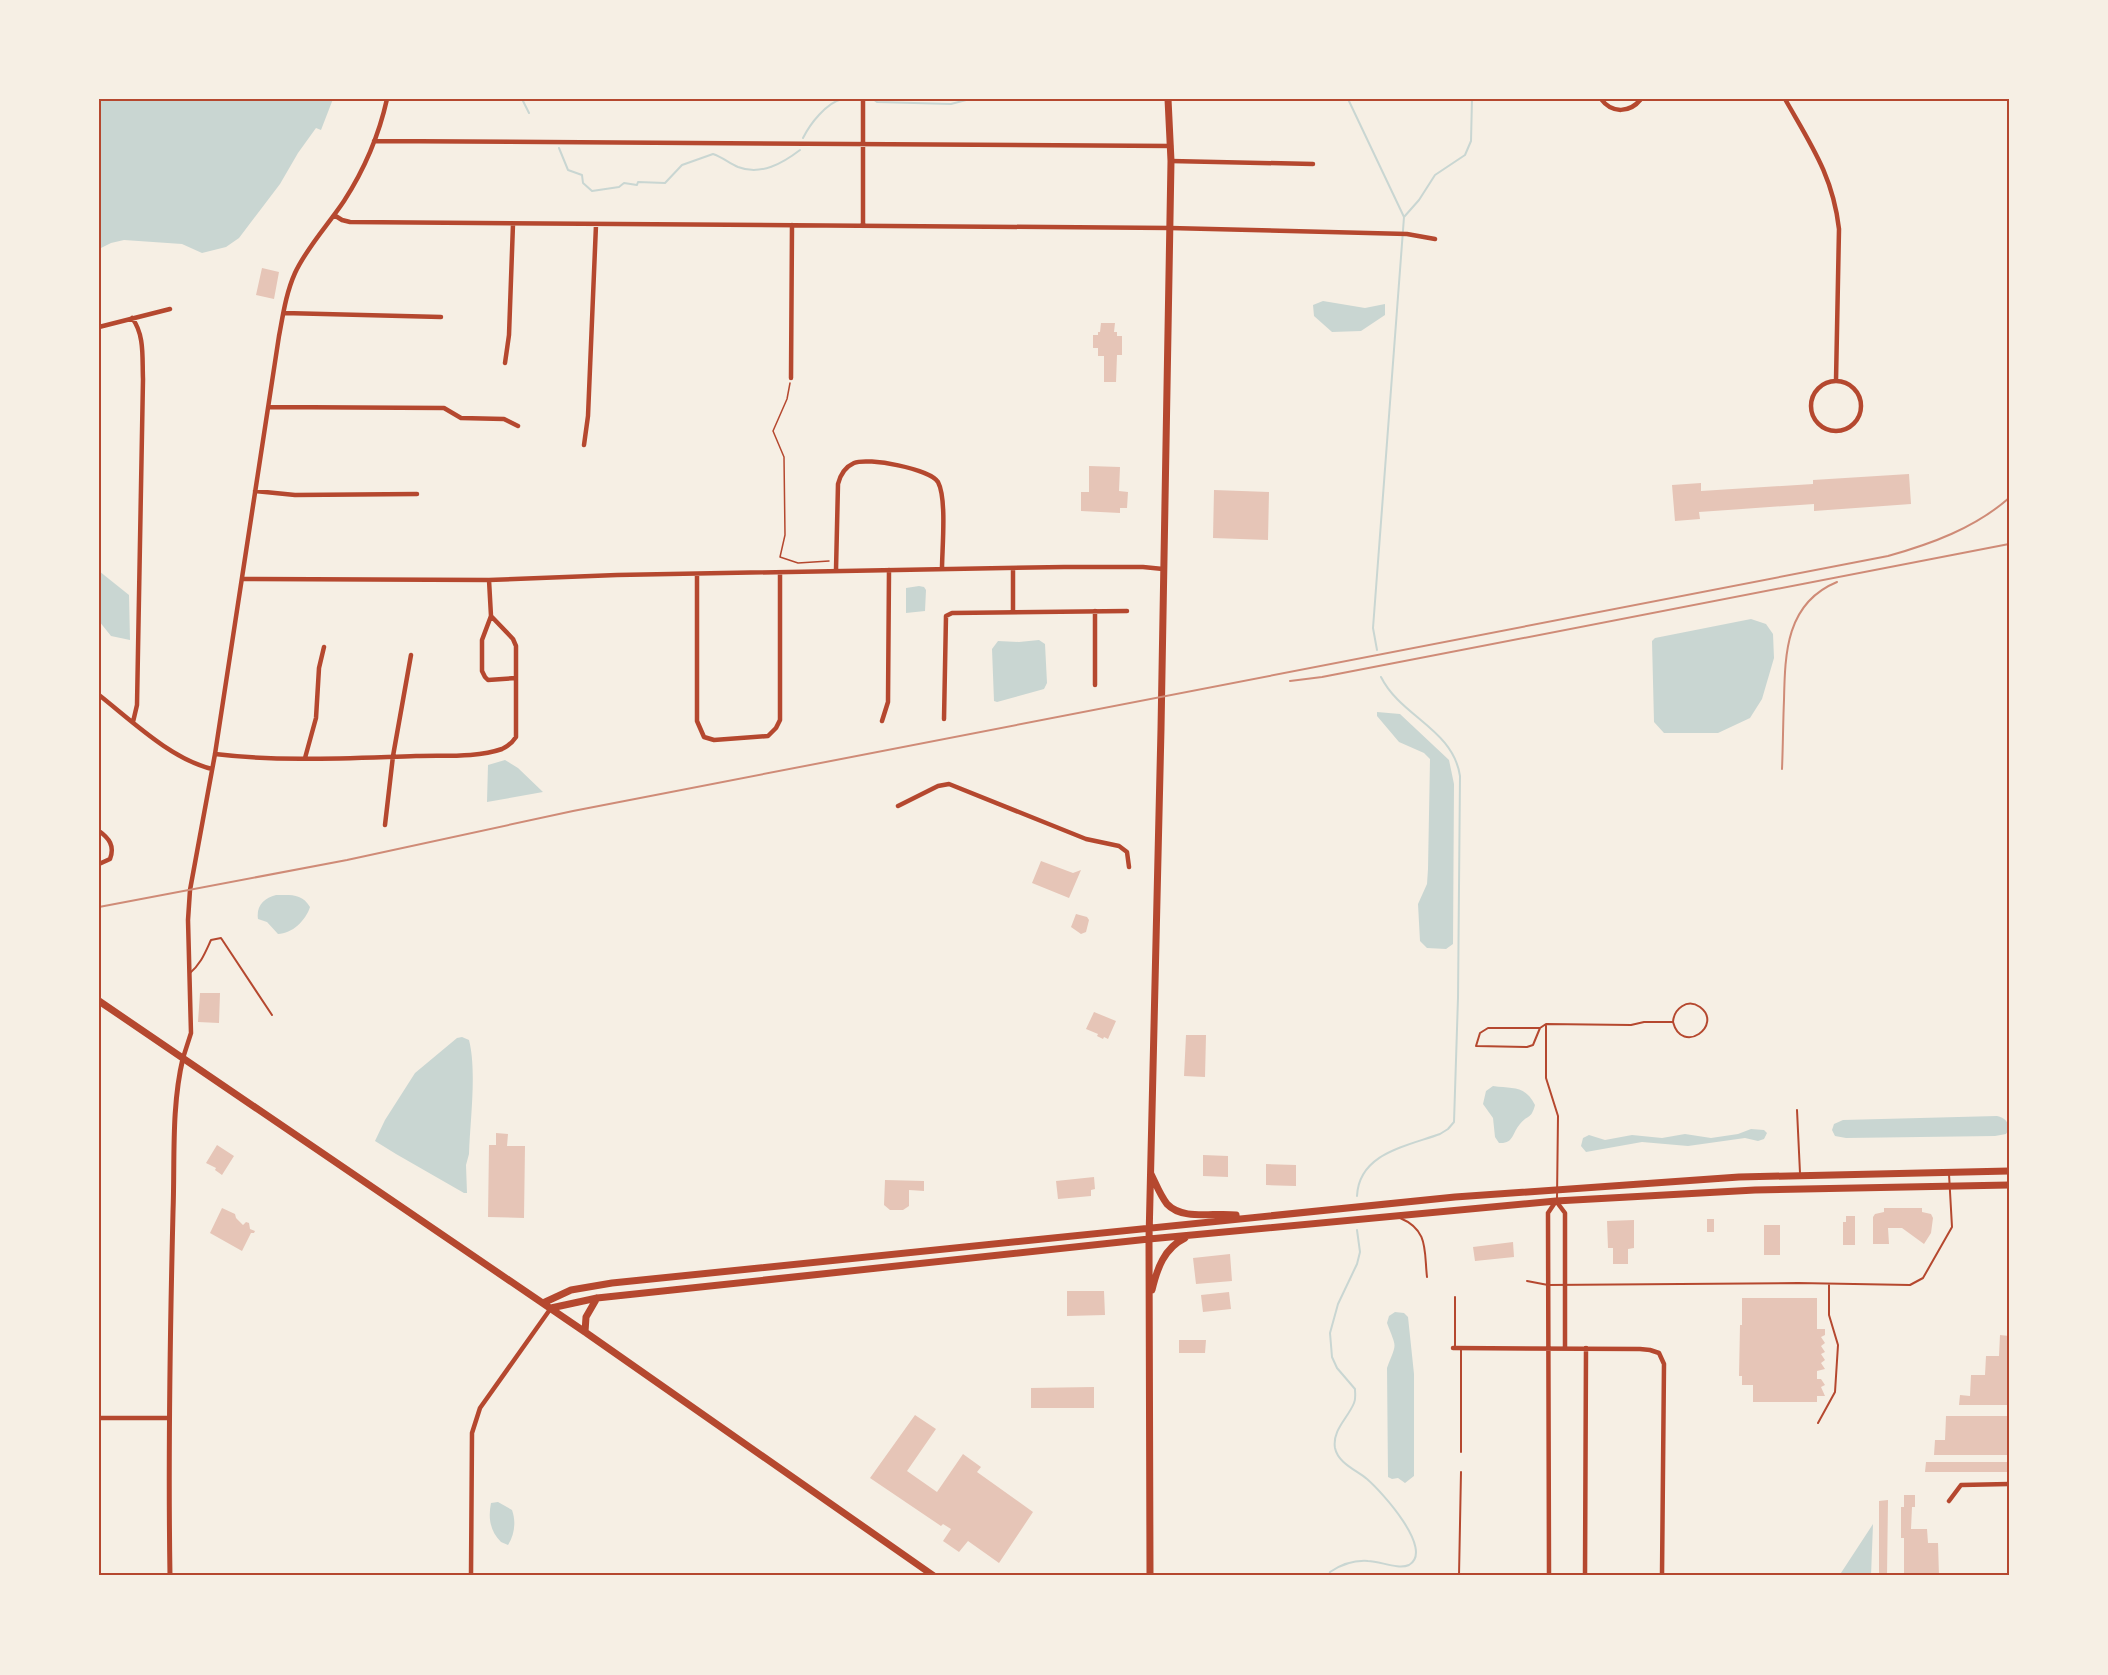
<svg xmlns="http://www.w3.org/2000/svg" width="2108" height="1675" font-family="'Open Sans',sans-serif">
  <style>
    .water { fill: #c9d6d2 }
    .lines { fill: none; stroke-linecap: round; stroke-linejoin: round }
    .stream { stroke: #c9d6d2; stroke-width: 2 }
    .building { fill: #e6c5b7 }
    .path { stroke: #b5482f; stroke-width: 1.5 }
    .service { stroke: #b5482f; stroke-width: 2 }
    .minor { stroke: #b5482f; stroke-width: 4.5 }
    .tertiary { stroke: #b5482f; stroke-width: 5 }
    .primary { stroke: #b5482f; stroke-width: 7 }
    .rail { stroke: #cf8b77; stroke-width: 2 }
    .neatline { fill: none; stroke: #b5482f; stroke-width: 2 }
  </style>
  <rect width="100%" height="100%" fill="#f6efe4"/>
  <path class="water" d="M 99,99 L 333,99 L 321,130 L 316,128 L 298,153 L 280,184 L 239,238 L 226,247 L 202,253 L 182,244 L 124,240 L 111,243 L 99,249 Z
    M 1323,301 L 1365,308 L 1385,304 L 1385,315 L 1361,331 L 1332,332 L 1314,316 L 1313,305 Z
    M 99,571 L 129,595 L 130,640 L 111,636 L 99,621 Z
    M 919,586 L 924,587 L 926,590 L 925,611 L 906,613 L 906,588 Z
    M 1751,619 L 1766,624 L 1773,634 L 1774,658 L 1762,699 L 1750,718 L 1718,733 L 1664,733 L 1654,722 L 1652,641 L 1655,638 Z
    M 1039,640 L 1045,644 L 1047,683 L 1044,689 L 997,702 L 994,701 L 992,649 L 998,641 L 1019,642 Z
    M 1377,712 L 1400,714 L 1449,760 L 1454,784 L 1453,944 L 1446,949 L 1427,948 L 1420,941 L 1418,904 L 1427,884 L 1428,869 L 1430,759 L 1424,753 L 1399,742 L 1377,716 Z
    M 505,760 L 518,768 L 543,792 L 487,802 L 488,765 Z
    M 276,895 C 290,895 302,893 310,907 C 306,920 292,934 278,934 L 267,922 L 258,919 C 256,906 264,898 276,895 Z
    M 462,1037 L 469,1040 C 477,1071 470,1121 469,1154 L 466,1165 L 467,1193 L 464,1193 L 396,1154 L 375,1141 L 385,1120 L 415,1073 L 457,1038 Z
    M 1493,1086 C 1513,1089 1525,1085 1535,1105 C 1531,1120 1528,1114 1520,1124 C 1512,1133 1514,1144 1499,1143 L 1495,1137 L 1493,1118 L 1483,1104 L 1486,1091 Z
    M 1997,1116 C 2005,1118 2008,1121 2009,1129 L 2006,1134 L 1995,1136 L 1846,1138 L 1835,1136 L 1832,1130 L 1834,1124 L 1843,1120 Z
    M 1751,1129 L 1764,1130 L 1767,1133 L 1764,1139 L 1758,1141 L 1745,1138 L 1688,1146 L 1642,1142 L 1586,1152 L 1581,1146 L 1583,1138 L 1589,1135 L 1605,1140 L 1632,1135 L 1662,1138 L 1685,1134 L 1711,1138 L 1738,1134 Z
    M 1395,1312 L 1404,1313 L 1408,1317 L 1414,1374 L 1414,1476 L 1405,1483 L 1398,1478 L 1392,1479 L 1388,1477 L 1387,1368 C 1397,1341 1397,1350 1387,1323 L 1389,1316 Z
    M 498,1502 L 512,1510 C 516,1521 515,1534 508,1545 L 501,1542 C 490,1531 488,1518 491,1503 Z
    M 1873,1524 L 1871,1576 L 1839,1576 Z"/>
  <g class="lines">
    <path class="stream" d="M 522,99 L 529,113
      M 873,99 L 877,102 L 951,104 L 970,99
      M 973,99 L 1065,99
      M 1348,99 L 1404,217 L 1373,628 L 1377,650
      M 803,138 C 810,124 826,103 842,99
      M 559,148 L 568,170 L 582,175 L 583,183 L 592,191 L 619,187 L 624,183 L 637,185 L 638,182 L 665,183 L 682,165 L 713,154 C 722,157 729,163 738,167 C 761,176 783,163 800,150
      M 1404,217 L 1419,200 L 1435,175 L 1465,155 L 1471,141 L 1472,99
      M 1357,1196 C 1359,1153 1407,1146 1440,1134 L 1448,1129 L 1454,1122 L 1458,998 L 1460,776 C 1453,729 1401,717 1381,677
      M 1329,1576 L 1330,1572 C 1342,1564 1354,1560 1368,1561 C 1380,1561 1398,1570 1409,1565 C 1435,1550 1381,1491 1367,1479 C 1356,1470 1338,1463 1335,1448 C 1332,1430 1348,1418 1354,1403 C 1356,1399 1355,1393 1355,1389 L 1337,1368 L 1332,1357 L 1330,1333 L 1338,1304 L 1357,1264 L 1360,1252 L 1357,1230"/>
  </g>
  <path class="building" d="M 262,268 L 279,272 L 274,299 L 256,295 Z
    M 1101,323 L 1115,323 L 1114,332 L 1117,332 L 1117,336 L 1122,336 L 1122,355 L 1117,355 L 1116,382 L 1104,382 L 1104,356 L 1098,356 L 1098,348 L 1093,348 L 1093,335 L 1098,335 L 1098,332 L 1100,332 Z
    M 1089,466 L 1120,467 L 1119,491 L 1128,492 L 1127,508 L 1120,508 L 1120,513 L 1081,511 L 1081,492 L 1089,492 Z
    M 1909,474 L 1911,504 L 1814,511 L 1814,504 L 1699,512 L 1700,519 L 1675,521 L 1672,485 L 1701,483 L 1701,491 L 1813,484 L 1813,480 Z
    M 1214,490 L 1269,492 L 1268,540 L 1213,538 Z
    M 1041,861 L 1073,873 L 1081,870 L 1069,898 L 1032,883 Z
    M 1076,914 L 1087,917 L 1089,920 L 1086,932 L 1081,934 L 1071,927 Z
    M 200,993 L 220,993 L 219,1023 L 198,1022 Z
    M 1094,1012 L 1116,1021 L 1108,1039 L 1104,1037 L 1103,1039 L 1097,1036 L 1098,1034 L 1086,1029 Z
    M 1186,1035 L 1206,1035 L 1205,1077 L 1184,1076 Z
    M 496,1133 L 508,1134 L 507,1146 L 525,1146 L 524,1218 L 488,1217 L 489,1145 L 496,1145 Z
    M 217,1145 L 234,1156 L 222,1175 L 215,1170 L 216,1168 L 206,1163 Z
    M 1203,1155 L 1228,1156 L 1228,1177 L 1203,1176 Z
    M 1266,1164 L 1296,1165 L 1296,1186 L 1266,1185 Z
    M 1094,1177 L 1095,1189 L 1091,1190 L 1091,1196 L 1058,1199 L 1056,1181 Z
    M 885,1180 L 924,1181 L 924,1191 L 909,1190 L 909,1206 L 903,1210 L 890,1210 L 884,1205 Z
    M 222,1208 L 235,1214 L 236,1218 L 243,1225 L 246,1222 L 249,1223 L 250,1229 L 255,1231 L 254,1233 L 251,1233 L 242,1251 L 210,1233 Z
    M 1884,1208 L 1922,1208 L 1922,1212 L 1931,1214 L 1933,1218 L 1931,1233 L 1924,1244 L 1902,1228 L 1888,1228 L 1889,1244 L 1873,1244 L 1873,1217 L 1875,1214 L 1884,1212 Z
    M 1846,1216 L 1855,1216 L 1855,1245 L 1843,1245 L 1843,1222 L 1846,1222 Z
    M 1707,1219 L 1714,1219 L 1714,1232 L 1707,1232 Z
    M 1634,1220 L 1634,1248 L 1628,1249 L 1628,1264 L 1613,1264 L 1613,1248 L 1608,1248 L 1607,1221 Z
    M 1764,1225 L 1780,1225 L 1780,1255 L 1764,1255 Z
    M 1513,1242 L 1514,1257 L 1475,1261 L 1473,1247 Z
    M 1230,1254 L 1232,1281 L 1196,1284 L 1193,1258 Z
    M 1067,1291 L 1104,1291 L 1105,1315 L 1067,1316 Z
    M 1229,1292 L 1231,1309 L 1203,1312 L 1201,1295 Z
    M 1742,1298 L 1817,1298 L 1817,1329 L 1825,1329 L 1825,1335 L 1821,1337 L 1825,1343 L 1821,1346 L 1825,1352 L 1821,1354 L 1825,1360 L 1821,1363 L 1825,1369 L 1817,1371 L 1817,1379 L 1821,1379 L 1825,1385 L 1821,1387 L 1825,1396 L 1817,1396 L 1817,1402 L 1753,1402 L 1753,1385 L 1742,1385 L 1742,1376 L 1739,1376 L 1740,1325 L 1742,1325 Z
    M 2000,1335 L 2009,1336 L 2009,1405 L 1959,1405 L 1960,1395 L 1970,1396 L 1971,1375 L 1985,1375 L 1986,1356 L 1999,1356 Z
    M 1179,1340 L 1206,1340 L 1205,1353 L 1179,1353 Z
    M 1094,1387 L 1094,1408 L 1031,1408 L 1031,1388 Z
    M 915,1415 L 936,1429 L 907,1471 L 937,1492 L 963,1454 L 981,1467 L 977,1472 L 1033,1512 L 999,1563 L 968,1541 L 959,1552 L 943,1541 L 951,1529 L 943,1524 L 941,1526 L 870,1478 Z
    M 1946,1416 L 2009,1416 L 2009,1455 L 1934,1455 L 1935,1440 L 1945,1440 Z
    M 1926,1462 L 2009,1462 L 2009,1472 L 1925,1472 Z
    M 1904,1495 L 1915,1495 L 1915,1507 L 1912,1507 L 1911,1529 L 1927,1529 L 1928,1543 L 1938,1543 L 1939,1576 L 1904,1576 L 1904,1538 L 1901,1538 L 1901,1507 L 1904,1507 Z
    M 1888,1500 L 1887,1576 L 1879,1576 L 1879,1501 Z"/>
  <g class="lines">
    <path class="path" d="M 790,383 L 787,399 L 773,431 L 784,457 L 785,535 L 780,557 L 798,563 L 829,561"/>
    <path class="service" d="M 189,974 C 201,964 205,953 211,940 L 221,938 L 272,1015
      M 1546,1026 L 1546,1078 L 1558,1116 L 1557,1198
      M 1540,1028 L 1533,1045 L 1527,1047 L 1476,1046 L 1480,1033 L 1488,1028 L 1540,1028 L 1546,1024 L 1631,1025 L 1644,1022 L 1673,1022 C 1674,1009 1687,998 1700,1007 C 1724,1025 1682,1056 1673,1022
      M 1797,1110 L 1800,1173
      M 1400,1218 C 1429,1230 1424,1251 1427,1277
      M 1527,1281 L 1548,1285 L 1798,1283 L 1910,1285 L 1923,1278 L 1952,1227 L 1949,1174
      M 1455,1297 L 1455,1348
      M 1818,1423 L 1835,1392 L 1838,1345 L 1829,1315 L 1829,1285
      M 1461,1452 L 1461,1348
      M 1459,1576 L 1461,1472"/>
    <path class="minor" d="M 1601,99 C 1612,114 1630,113 1641,99
      M 1785,99 C 1811,145 1833,176 1839,229 L 1836,381
      M 374,141 L 1171,146
      M 1171,161 L 1313,164
      M 334,215 L 342,220 L 350,222 L 1170,228 L 1407,234 L 1435,239
      M 863,226 L 863,99
      M 284,313 L 441,317
      M 132,318 C 145,335 142,358 143,379 L 137,705 L 133,722
      M 99,327 L 170,309
      M 505,363 L 509,335 L 513,224
      M 791,378 L 792,225
      M1811 406a25 25 0 1 1 50 0a25 25 0 1 1-50 0Z
      M 268,407 L 444,408 L 461,418 L 504,419 L 518,426
      M 584,445 L 588,416 L 596,225
      M 255,491 L 295,495 L 417,494
      M 1013,569 L 1013,612
      M 836,570 L 838,484 C 840,476 845,467 854,463 C 868,457 930,469 938,482 C 947,499 942,549 942,569
      M 697,574 L 697,721 L 704,737 L 714,740 L 768,736 L 776,728 L 780,720 L 780,573
      M 242,579 L 489,580 L 617,575 L 1064,567 L 1143,567 L 1163,569
      M 489,580 L 491,616 L 482,640 L 482,671 L 485,677 L 488,680 L 516,678
      M 1095,611 L 1095,685
      M 99,695 C 132,721 171,759 212,769
      M 944,719 L 946,616 L 952,613 L 1127,611
      M 882,721 L 888,702 L 889,570
      M 215,754 C 281,762 349,758 416,756 C 443,755 476,758 502,749 C 509,746 512,743 516,737 L 516,646 L 513,639 L 491,616
      M 305,758 L 316,718 L 319,668 L 324,647
      M 898,806 L 938,786 L 949,784 L 1086,839 L 1119,846 L 1127,852 L 1129,867
      M 385,825 L 393,756 L 411,655
      M 99,831 C 109,838 115,846 110,859 L 99,864
      M 183,1058 L 191,1033 L 188,920 L 190,890 L 215,754 L 279,336 C 283,315 286,293 295,273 C 307,247 328,225 344,201 C 364,170 379,135 387,99
      M 1453,1348 L 1640,1349 L 1650,1350 L 1659,1353 L 1664,1364 L 1662,1576
      M 99,1418 L 169,1418
      M 1949,1501 L 1961,1485 L 2009,1484
      M 471,1576 L 472,1433 L 480,1408 L 551,1308
      M 1549,1576 L 1548,1213 L 1556,1201 L 1565,1213 L 1565,1348
      M 1585,1576 L 1586,1348"/>
    <path class="tertiary" d="M 170,1576 C 168,1455 170,1334 173,1212 C 175,1161 171,1108 183,1058"/>
    <path class="primary" d="M 99,1001 L 585,1332 L 934,1576
      M 1151,1174 C 1156,1184 1160,1195 1167,1204 C 1183,1221 1214,1212 1236,1215
      M 1152,1290 C 1157,1269 1164,1248 1185,1238
      M 543,1303 L 571,1290 L 612,1283 L 1455,1197 L 1739,1177 L 2009,1171
      M 551,1308 L 597,1298 L 1149,1239 L 1556,1201 L 1755,1190 L 2009,1185
      M 585,1332 L 586,1317 L 597,1298
      M 1150,1576 L 1149,1239 L 1161,729 L 1171,161 L 1168,99"/>
    <path class="rail" d="M 1290,681 L 1322,677 L 2009,544
      M 1782,769 C 1783,746 1783,723 1784,700 C 1785,653 1786,603 1837,582
      M 99,907 L 347,860 L 573,811 L 1888,556 C 1931,544 1975,528 2009,498"/>
  </g>
  <rect width="2108" height="1675" fill="none" stroke="#f6efe4" stroke-width="201"/>
  <rect x="100" y="100" width="1908" height="1474" class="neatline"/>
</svg>
